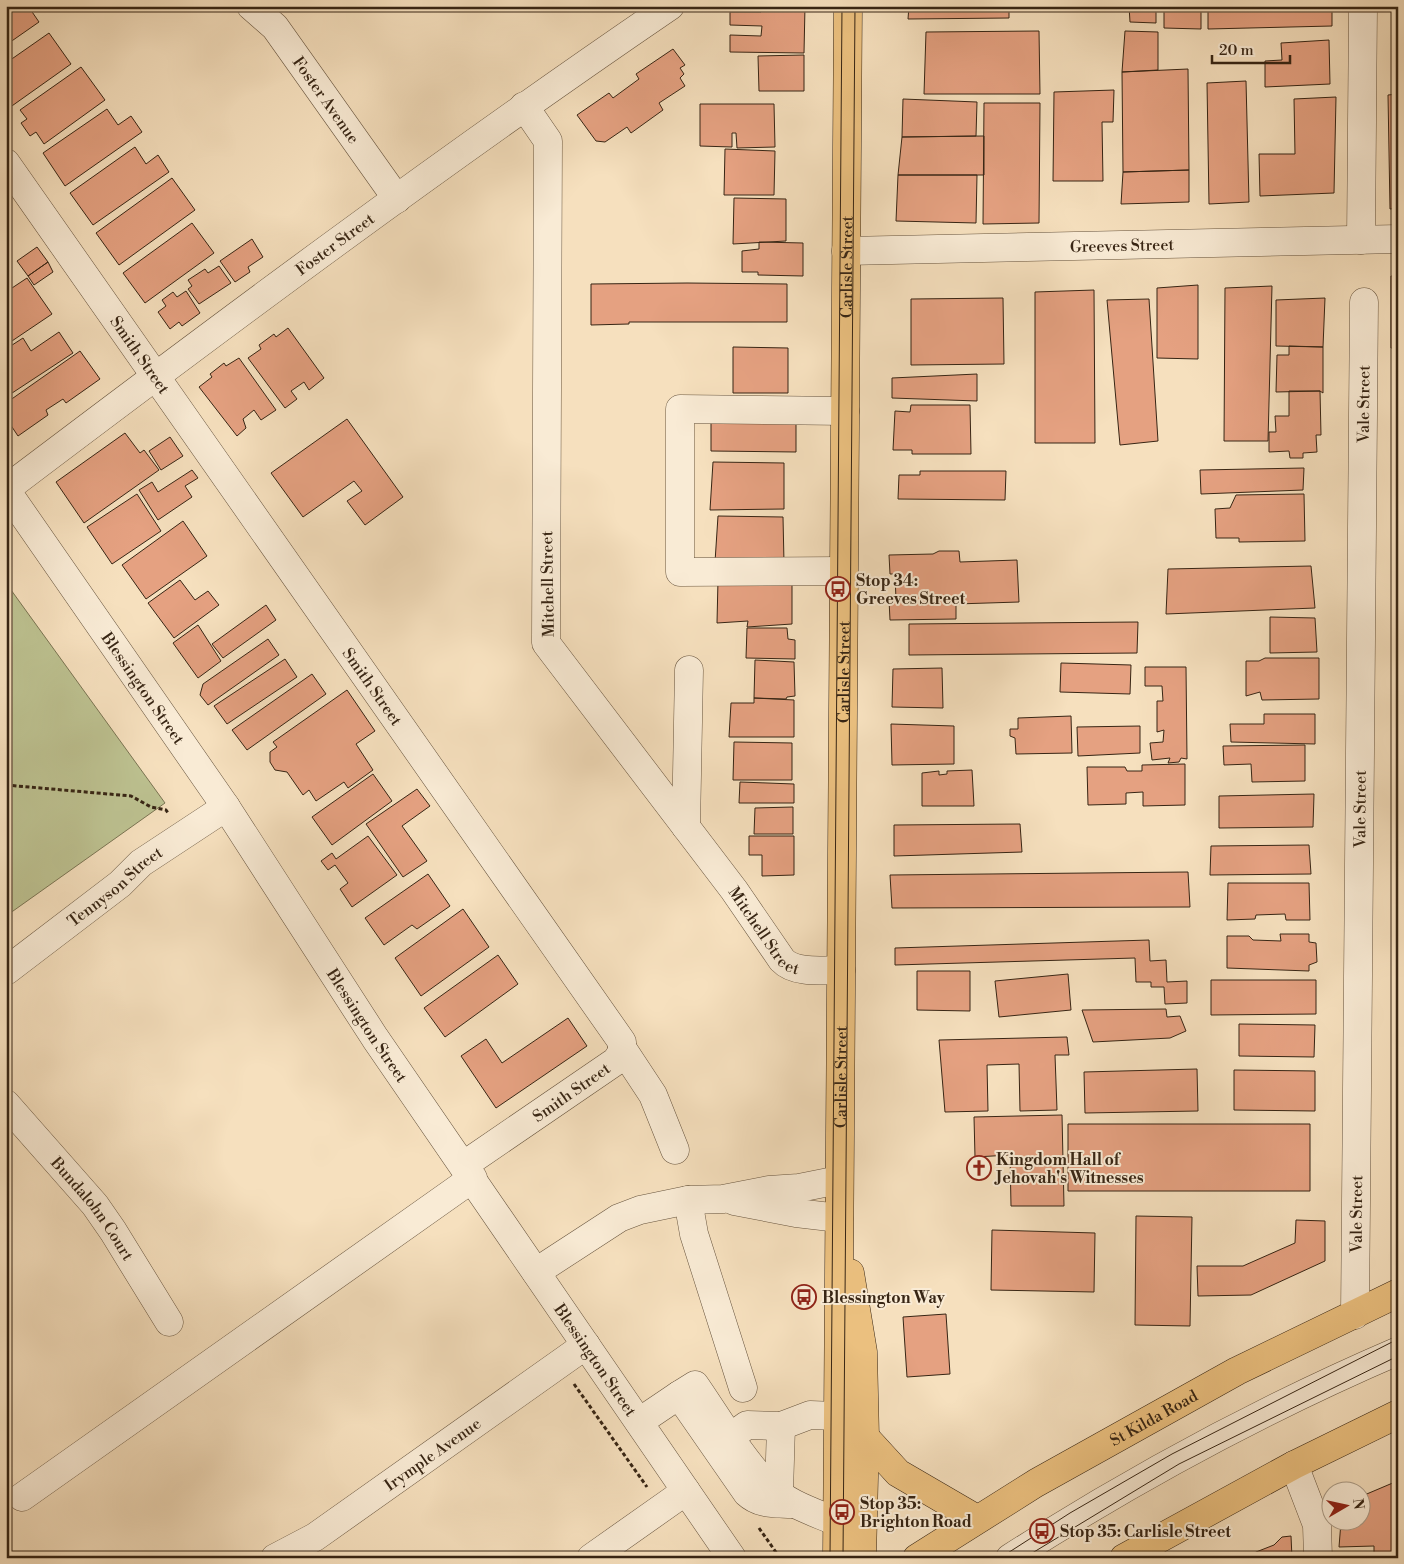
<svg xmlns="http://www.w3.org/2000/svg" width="1404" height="1564" font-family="'Libre Bodoni',serif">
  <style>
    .green { fill: #bdc291; stroke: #7a7452 }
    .building { fill: #e5a181; stroke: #372514 }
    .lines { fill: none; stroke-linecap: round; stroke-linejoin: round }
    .minor-casing { stroke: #67543e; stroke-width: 29 }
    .major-casing { stroke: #372514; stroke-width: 29 }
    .highway-casing { stroke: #372514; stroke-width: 29 }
    .path { stroke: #372514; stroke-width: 3; stroke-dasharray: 4 2.5; stroke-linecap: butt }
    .minor { stroke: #f9ebd5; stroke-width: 28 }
    .major { stroke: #ebc07f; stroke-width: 28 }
    .highway { stroke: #ebc07f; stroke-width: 28 }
    .tram { stroke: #372514; stroke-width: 1 }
    .labels { text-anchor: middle; stroke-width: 4; stroke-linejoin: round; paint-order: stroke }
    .street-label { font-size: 16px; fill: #372514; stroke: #f9ebd5 }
    .poi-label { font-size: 16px; font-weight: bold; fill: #372514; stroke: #f9ebd5; text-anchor: start }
  </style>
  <rect width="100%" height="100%" fill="#f6e0be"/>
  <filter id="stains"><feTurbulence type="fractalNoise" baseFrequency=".004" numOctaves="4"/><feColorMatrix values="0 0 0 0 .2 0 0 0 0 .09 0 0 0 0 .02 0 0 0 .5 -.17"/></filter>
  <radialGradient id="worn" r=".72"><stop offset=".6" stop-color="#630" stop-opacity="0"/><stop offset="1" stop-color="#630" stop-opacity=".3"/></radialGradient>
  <path class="green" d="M 6,583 L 165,803 L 6,916 Z"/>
  <path class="building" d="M 6,6 L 28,6 L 39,22 L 6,45 Z
    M 761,6 L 805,6 L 804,53 L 730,52 L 730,35 L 761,36 L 762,26 L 730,25 L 730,12 L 761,12 Z
    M 909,6 L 1009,6 L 1009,18 L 908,19 Z
    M 1129,6 L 1156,6 L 1156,23 L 1130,22 Z
    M 1164,6 L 1201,6 L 1201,29 L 1164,28 Z
    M 1208,6 L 1332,6 L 1332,26 L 1208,29 Z
    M 1396,6 L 1398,6 L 1398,36 L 1396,36 Z
    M 1039,31 L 1040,94 L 924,94 L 926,32 Z
    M 1125,31 L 1158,32 L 1158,70 L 1122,72 Z
    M 49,33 L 71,64 L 9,108 L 6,103 L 6,63 Z
    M 1329,40 L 1330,84 L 1265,87 L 1265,61 L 1282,60 L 1281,43 Z
    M 673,49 L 685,65 L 680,68 L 684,74 L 680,78 L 685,86 L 659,103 L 663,110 L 631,133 L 627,127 L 605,142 L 596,141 L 577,115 L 609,93 L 613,98 L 639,79 L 636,74 Z
    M 804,55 L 804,91 L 759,91 L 758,56 Z
    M 81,67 L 105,100 L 44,144 L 36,132 L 30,136 L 21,123 L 27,119 L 20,110 Z
    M 1188,69 L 1189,170 L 1123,172 L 1122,72 Z
    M 1246,81 L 1249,202 L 1209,204 L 1207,83 Z
    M 1114,90 L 1113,122 L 1102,122 L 1103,181 L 1053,181 L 1054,92 Z
    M 1398,94 L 1398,208 L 1390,209 L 1388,95 Z
    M 1336,97 L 1334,193 L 1260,196 L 1259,154 L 1295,154 L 1294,99 Z
    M 903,99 L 977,102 L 976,136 L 902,137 Z
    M 984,103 L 1040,103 L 1039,223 L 983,224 Z
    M 700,104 L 774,104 L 775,147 L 737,148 L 736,133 L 732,133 L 732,147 L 700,146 Z
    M 107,109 L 118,125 L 131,116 L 142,132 L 65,186 L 43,153 Z
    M 984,136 L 984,175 L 898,175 L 902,137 Z
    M 135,147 L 146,164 L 158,155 L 169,172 L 93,225 L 70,193 Z
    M 725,149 L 775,151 L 774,195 L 724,195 Z
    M 1189,170 L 1189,202 L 1121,204 L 1123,172 Z
    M 898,175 L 977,175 L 976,223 L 896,221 Z
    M 172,178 L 195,210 L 119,265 L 96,233 Z
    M 734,198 L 786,199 L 786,241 L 733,244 Z
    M 192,223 L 214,253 L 145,303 L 123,273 Z
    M 252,239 L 263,257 L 248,267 L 250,272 L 235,282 L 220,261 Z
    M 759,242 L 803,243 L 803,276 L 758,275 L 758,272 L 742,272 L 742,251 L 759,249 Z
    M 37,247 L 48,262 L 28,276 L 17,261 Z
    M 48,262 L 53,272 L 34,285 L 28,276 Z
    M 219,266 L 231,283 L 199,304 L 188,289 L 192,286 L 188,280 L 205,269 L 208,273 Z
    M 1391,276 L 1398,276 L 1398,348 L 1391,348 Z
    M 27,278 L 52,314 L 6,345 L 6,292 Z
    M 687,283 L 787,284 L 787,322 L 629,322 L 629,324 L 591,325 L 591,284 Z
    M 1198,285 L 1198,359 L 1157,358 L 1157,288 Z
    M 1272,286 L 1268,441 L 1224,441 L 1225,288 Z
    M 1094,290 L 1095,443 L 1035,443 L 1035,292 Z
    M 186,291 L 200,313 L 182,326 L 179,322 L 170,329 L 158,312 L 166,306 L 162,300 L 173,292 L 177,297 Z
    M 1003,298 L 1004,364 L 911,365 L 911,299 Z
    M 1325,298 L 1323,347 L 1276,346 L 1276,300 Z
    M 1149,299 L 1158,441 L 1120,445 L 1107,300 Z
    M 288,328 L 324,378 L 309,390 L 304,382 L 291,391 L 297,399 L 285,408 L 248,358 L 261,349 L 259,345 L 274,334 L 276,337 Z
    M 59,332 L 73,353 L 6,397 L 6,349 L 23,338 L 31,351 Z
    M 1289,346 L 1323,347 L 1323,393 L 1320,391 L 1276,392 L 1277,355 L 1289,355 Z
    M 733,347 L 788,348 L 788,393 L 733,393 Z
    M 80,351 L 100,379 L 66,403 L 63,399 L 46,410 L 48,415 L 18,436 L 6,418 L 6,403 Z
    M 239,358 L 276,410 L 261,420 L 254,410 L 243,419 L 246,428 L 237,436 L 199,387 L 212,377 L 210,374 L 224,363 L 226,366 Z
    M 977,374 L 977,401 L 892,398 L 892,378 Z
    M 1289,391 L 1320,391 L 1321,435 L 1316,435 L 1317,452 L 1303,453 L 1303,458 L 1290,458 L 1289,451 L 1269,452 L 1269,432 L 1276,432 L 1275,416 L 1289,416 Z
    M 911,405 L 970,405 L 971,454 L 912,454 L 912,450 L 893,450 L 895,411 L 910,412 Z
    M 711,417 L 796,417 L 796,452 L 711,451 Z
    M 347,419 L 403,497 L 365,525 L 347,501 L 362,491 L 354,481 L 303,517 L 271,473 Z
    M 125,433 L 140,453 L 144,450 L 159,470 L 84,523 L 56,482 Z
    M 170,437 L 183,456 L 161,470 L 149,451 Z
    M 713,462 L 784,463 L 784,509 L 710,510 Z
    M 1304,468 L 1303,490 L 1201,494 L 1200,470 Z
    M 192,470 L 198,478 L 185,486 L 192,497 L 158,520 L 139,490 L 152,482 L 158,492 Z
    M 920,471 L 1006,471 L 1005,500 L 898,499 L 899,475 L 920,475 Z
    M 137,494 L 161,531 L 112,564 L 87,527 Z
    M 1304,494 L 1305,541 L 1239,542 L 1239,538 L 1216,538 L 1215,509 L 1230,508 L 1236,495 Z
    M 718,516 L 783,517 L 784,563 L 715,562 Z
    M 183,521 L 207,556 L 146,599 L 122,565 Z
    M 939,551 L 959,551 L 960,562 L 1017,560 L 1019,602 L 956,604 L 956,619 L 890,620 L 889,600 L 896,600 L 895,574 L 890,574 L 889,555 L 933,554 Z
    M 1311,566 L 1315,608 L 1166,614 L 1168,569 Z
    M 180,580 L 195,600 L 208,591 L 219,605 L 174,638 L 148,603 Z
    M 718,580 L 792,582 L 792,624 L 747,627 L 748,621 L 717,623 Z
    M 266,605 L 276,620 L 223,658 L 212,644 Z
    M 1270,617 L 1315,618 L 1317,652 L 1270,653 Z
    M 1138,622 L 1137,653 L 909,655 L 909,624 Z
    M 198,625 L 221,661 L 198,678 L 173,643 Z
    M 747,628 L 787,628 L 788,639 L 795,640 L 795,659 L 746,658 Z
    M 268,639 L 279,655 L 208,705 L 200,695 L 203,684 Z
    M 1265,658 L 1319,658 L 1319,699 L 1262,700 L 1260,692 L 1246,696 L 1246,661 L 1259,661 Z
    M 285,659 L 297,677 L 227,724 L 214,706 Z
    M 755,660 L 794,662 L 795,696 L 787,697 L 786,699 L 754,698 Z
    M 1061,663 L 1131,665 L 1130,694 L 1060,692 Z
    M 1145,667 L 1186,667 L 1187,759 L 1181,758 L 1179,762 L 1168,763 L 1170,758 L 1152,760 L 1150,743 L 1163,742 L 1164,730 L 1157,732 L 1157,701 L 1163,701 L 1162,686 L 1145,686 Z
    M 942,668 L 943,708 L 892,707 L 893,669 Z
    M 312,674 L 326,694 L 247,750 L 232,730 Z
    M 347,690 L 375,731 L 356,744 L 373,770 L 348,788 L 344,782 L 316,801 L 309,790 L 303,795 L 287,772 L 275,770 L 270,762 L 270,752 L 277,747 L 273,742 Z
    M 754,698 L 794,700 L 794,737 L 729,737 L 731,703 L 754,703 Z
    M 1264,714 L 1315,714 L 1315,744 L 1231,742 L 1230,724 L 1264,724 Z
    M 1071,716 L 1072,753 L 1016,754 L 1015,738 L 1010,736 L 1010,729 L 1018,729 L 1018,718 Z
    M 891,724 L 954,726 L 954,764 L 892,765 Z
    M 1140,726 L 1140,753 L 1078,756 L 1077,727 Z
    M 734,742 L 792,743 L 792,780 L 733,780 Z
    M 1305,745 L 1305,781 L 1252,782 L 1251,764 L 1224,765 L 1223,746 Z
    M 1185,764 L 1185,805 L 1143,806 L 1143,792 L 1126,793 L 1126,804 L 1088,805 L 1087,767 L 1125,767 L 1127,771 L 1142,771 L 1142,765 Z
    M 972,770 L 974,806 L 922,806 L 922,773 L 939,771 L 939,775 L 947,774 L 947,771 Z
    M 373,774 L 392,801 L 332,845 L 312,817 Z
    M 740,782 L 794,784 L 794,803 L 739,803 Z
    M 417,789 L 430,806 L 402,826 L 427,861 L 403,877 L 366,824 Z
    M 1314,794 L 1313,827 L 1219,828 L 1219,796 Z
    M 793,807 L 793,834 L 754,834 L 755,808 Z
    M 1020,824 L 1022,852 L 894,856 L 894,825 Z
    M 368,836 L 397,875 L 352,907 L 340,889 L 348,883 L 335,865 L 328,870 L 321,861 L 332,853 L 336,859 Z
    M 749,836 L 794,836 L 794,875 L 762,876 L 762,855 L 749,855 Z
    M 1309,845 L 1311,874 L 1210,875 L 1211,846 Z
    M 1188,872 L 1190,907 L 892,908 L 890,875 Z
    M 428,874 L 450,906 L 417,929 L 412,925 L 384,945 L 365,918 Z
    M 1228,883 L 1309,883 L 1310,920 L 1286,920 L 1285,914 L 1256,915 L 1255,919 L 1227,920 Z
    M 463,909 L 489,947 L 421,996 L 395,958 Z
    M 1280,934 L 1309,934 L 1309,942 L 1316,943 L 1317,962 L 1309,965 L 1309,971 L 1227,968 L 1227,936 L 1249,936 L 1253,940 L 1281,941 Z
    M 1149,940 L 1150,961 L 1166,960 L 1167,982 L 1187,981 L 1187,1003 L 1165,1004 L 1164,987 L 1151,987 L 1151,982 L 1136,982 L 1135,958 L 895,965 L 895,948 Z
    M 498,955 L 518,984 L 445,1037 L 424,1008 Z
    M 917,971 L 970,971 L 970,1011 L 917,1010 Z
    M 1068,974 L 1071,1010 L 999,1017 L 995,981 Z
    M 1211,980 L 1316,980 L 1316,1014 L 1211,1015 Z
    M 1166,1009 L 1167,1017 L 1180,1016 L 1186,1031 L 1170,1038 L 1093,1042 L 1082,1010 Z
    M 568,1018 L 587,1046 L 496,1108 L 461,1056 L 486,1039 L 502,1063 Z
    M 1239,1024 L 1315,1025 L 1314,1057 L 1239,1056 Z
    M 1067,1037 L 1069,1055 L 1055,1055 L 1057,1110 L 1020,1111 L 1019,1064 L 987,1065 L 988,1111 L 945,1112 L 939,1040 Z
    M 1197,1069 L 1198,1111 L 1085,1113 L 1084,1072 Z
    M 1234,1070 L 1315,1071 L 1315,1111 L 1234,1110 Z
    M 1394,1073 L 1398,1073 L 1398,1104 L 1394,1104 Z
    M 1396,1114 L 1398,1114 L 1398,1157 L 1396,1156 Z
    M 1062,1115 L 1064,1206 L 1011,1206 L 1010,1155 L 975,1157 L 974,1117 Z
    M 1068,1124 L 1310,1124 L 1310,1191 L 1068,1191 Z
    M 1136,1216 L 1192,1217 L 1190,1326 L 1135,1325 Z
    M 1296,1220 L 1325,1221 L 1325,1261 L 1251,1295 L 1198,1296 L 1197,1266 L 1243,1266 L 1295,1243 Z
    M 992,1230 L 1095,1233 L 1094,1292 L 991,1290 Z
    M 946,1314 L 950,1374 L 907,1377 L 903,1317 Z
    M 1395,1482 L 1398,1505 L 1398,1558 L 1374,1558 L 1374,1546 L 1339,1547 L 1341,1522 L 1362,1522 L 1362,1496 Z
    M 1291,1536 L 1292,1558 L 1248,1558 L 1256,1552 L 1274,1545 L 1282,1537 Z"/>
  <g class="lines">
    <defs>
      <g id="minor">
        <path id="s1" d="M 251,6 L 275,27 L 397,199"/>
        <path id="s2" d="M 524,106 L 548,141 L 546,643 L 734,890 L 782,960 C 795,974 824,970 841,970"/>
        <path id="s3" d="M 6,163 L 622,1042 L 622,1052 L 616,1061 L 464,1165"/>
        <path d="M 1361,240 L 1363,6"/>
        <path id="s4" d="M 846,251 L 1398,239"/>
        <path id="s5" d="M 6,489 C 224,324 444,160 670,6"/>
        <path id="s6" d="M 6,490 L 226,807 L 375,1038 L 732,1558"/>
        <path d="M 843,571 L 680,572 L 680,409 L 845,411"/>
        <path d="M 686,827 L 689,670"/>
        <path id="s7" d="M 6,971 L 120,884 L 141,863 L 226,807"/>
        <path d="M 622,1048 L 653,1095 L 675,1150"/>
        <path id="s8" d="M 6,1104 L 95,1205 L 113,1231 L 169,1322"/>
        <path d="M 688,1200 L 694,1234 L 743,1388"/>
        <path d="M 734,1201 L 796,1213 L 839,1218"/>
        <path d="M 536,1272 L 619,1218 L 640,1210 L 688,1200 L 723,1199 L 769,1190 L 799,1188 L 839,1180"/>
        <path id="s9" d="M 1355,1315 L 1364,302"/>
        <path d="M 679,1395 L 695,1385 C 716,1415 743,1462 770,1487 C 788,1504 814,1512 837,1522"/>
        <path d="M 639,1422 L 679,1395 L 747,1493 C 760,1505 775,1503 792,1504"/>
        <path d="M 717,1447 L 747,1425 L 781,1426 L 810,1415 L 836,1416"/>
        <path d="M 1294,1465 L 1317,1525 L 1318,1558"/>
        <path d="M 779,1492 L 781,1426"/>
        <path d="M 22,1497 L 473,1178"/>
        <path id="s10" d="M 275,1558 L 315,1537 L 586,1345"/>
        <path d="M 591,1558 L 686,1491"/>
        <path d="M 1010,1558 C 1134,1479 1263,1409 1398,1351"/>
      </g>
      <g id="major">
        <path d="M 850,1273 L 863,1352 L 865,1437 L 862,1558"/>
        <path d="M 865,1437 L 898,1473 L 977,1519"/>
        <path id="s11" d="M 837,1558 L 848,6"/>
      </g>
      <g id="highway">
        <path id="s12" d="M 917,1558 L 1036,1483 L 1237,1371 L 1398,1293"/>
        <path d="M 1124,1558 L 1294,1465 L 1398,1414"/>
      </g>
    </defs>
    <use href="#minor" class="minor-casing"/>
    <use href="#major" class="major-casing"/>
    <use href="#highway" class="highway-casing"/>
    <path class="path" d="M 6,785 L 131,796 L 151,807 L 166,810 L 168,813
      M 574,1384 L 647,1487
      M 759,1528 L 780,1558"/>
    <use href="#minor" class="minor"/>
    <use href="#major" class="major"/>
    <use href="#highway" class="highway"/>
    <path class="tram" d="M 830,1558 L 842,6
      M 843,1558 L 855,6
      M 1000,1558 L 1070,1513 L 1172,1454 L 1398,1339
      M 1024,1558 L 1179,1464 L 1398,1356"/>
  </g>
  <defs>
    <symbol id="bus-ring" viewBox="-11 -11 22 22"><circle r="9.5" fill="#f9ebd5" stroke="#8f2418" stroke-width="1.5"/><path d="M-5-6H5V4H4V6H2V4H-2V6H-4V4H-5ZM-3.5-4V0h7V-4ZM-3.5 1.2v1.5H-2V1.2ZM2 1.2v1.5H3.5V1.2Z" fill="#8f2418"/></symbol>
    <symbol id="church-ring" viewBox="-11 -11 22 22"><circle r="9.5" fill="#f9ebd5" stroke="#8f2418" stroke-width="1.5"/><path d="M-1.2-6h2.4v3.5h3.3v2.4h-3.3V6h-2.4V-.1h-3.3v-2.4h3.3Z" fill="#8f2418"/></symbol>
  </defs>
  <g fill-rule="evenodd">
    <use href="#bus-ring" x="824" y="575" width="28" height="28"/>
    <use href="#church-ring" x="965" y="1154" width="28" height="28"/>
    <use href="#bus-ring" x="790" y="1283" width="28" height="28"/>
    <use href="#bus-ring" x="828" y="1498" width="28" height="28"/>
    <use href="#bus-ring" x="1028" y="1517" width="28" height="28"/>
  </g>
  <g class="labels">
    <g class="street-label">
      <text dy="6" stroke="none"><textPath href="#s1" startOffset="121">Foster Avenue</textPath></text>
      <text dy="6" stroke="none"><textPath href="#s5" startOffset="410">Foster Street</textPath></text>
      <text dy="6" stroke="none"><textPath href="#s4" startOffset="276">Greeves Street</textPath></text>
      <text dy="6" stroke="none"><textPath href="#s11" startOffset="1291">Carlisle Street</textPath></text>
      <text dy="6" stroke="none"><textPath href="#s3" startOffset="234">Smith Street</textPath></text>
      <text dy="6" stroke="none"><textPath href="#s9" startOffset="911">Vale Street</textPath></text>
      <text transform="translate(547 584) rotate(-91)" y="6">Mitchell Street</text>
      <text dy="6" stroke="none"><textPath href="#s11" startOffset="886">Carlisle Street</textPath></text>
      <text dy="6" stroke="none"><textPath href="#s3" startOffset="639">Smith Street</textPath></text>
      <text dy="6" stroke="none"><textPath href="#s6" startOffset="241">Blessington Street</textPath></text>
      <text dy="6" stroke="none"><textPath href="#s9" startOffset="506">Vale Street</textPath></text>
      <text dy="6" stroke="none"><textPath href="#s7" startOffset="138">Tennyson Street</textPath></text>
      <text dy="6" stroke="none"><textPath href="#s2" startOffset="906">Mitchell Street</textPath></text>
      <text dy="6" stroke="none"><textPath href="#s6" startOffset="646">Blessington Street</textPath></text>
      <text dy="6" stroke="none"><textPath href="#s11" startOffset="481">Carlisle Street</textPath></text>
      <text transform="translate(571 1092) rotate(-35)" y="6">Smith Street</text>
      <text dy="6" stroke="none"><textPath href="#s8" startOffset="136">Bundalohn Court</textPath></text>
      <text dy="6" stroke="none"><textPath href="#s9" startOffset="101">Vale Street</textPath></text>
      <text dy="6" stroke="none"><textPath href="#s6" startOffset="1051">Blessington Street</textPath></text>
      <text dy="6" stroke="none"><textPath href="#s12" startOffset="275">St Kilda Road</textPath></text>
      <text dy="6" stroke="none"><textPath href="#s10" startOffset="189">Irymple Avenue</textPath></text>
    </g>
    <g class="poi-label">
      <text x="856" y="586">Stop 34:<tspan x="856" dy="18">Greeves Street</tspan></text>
      <text x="996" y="1165">Kingdom Hall of<tspan x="996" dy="18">Jehovah's Witnesses</tspan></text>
      <text x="822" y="1303">Blessington Way</text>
      <text x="860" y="1509">Stop 35:<tspan x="860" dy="18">Brighton Road</tspan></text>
      <text x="1060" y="1537">Stop 35: Carlisle Street</text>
    </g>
  </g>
  <rect width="1404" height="1564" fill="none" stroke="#f6e0be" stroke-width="25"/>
  <rect x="8" y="8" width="1389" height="1549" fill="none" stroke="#372514" stroke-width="2.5"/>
  <rect x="12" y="12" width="1379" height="1539" fill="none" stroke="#372514"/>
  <g transform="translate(1346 1506) rotate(81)"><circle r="24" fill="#f9ebd5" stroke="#ab9c88"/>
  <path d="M0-4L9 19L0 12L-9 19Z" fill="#8f2418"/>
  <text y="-8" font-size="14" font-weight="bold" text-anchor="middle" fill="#372514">N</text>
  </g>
  <path d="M1212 55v8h78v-8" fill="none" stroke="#372514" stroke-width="2.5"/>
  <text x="1219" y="55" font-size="15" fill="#372514" stroke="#f9ebd5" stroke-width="4" paint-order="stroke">20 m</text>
  <rect width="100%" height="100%" filter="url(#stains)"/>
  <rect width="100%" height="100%" fill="url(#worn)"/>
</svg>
